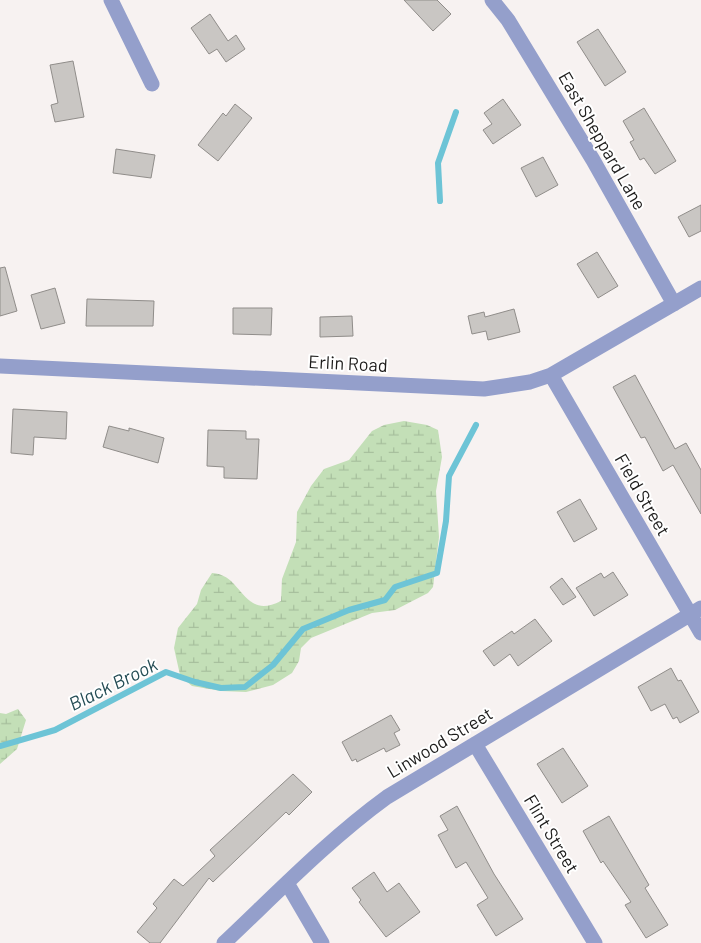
<svg xmlns="http://www.w3.org/2000/svg" width="701" height="943" font-family="Barlow,sans-serif">
  <style>
    .wetland { fill: url(#wetland-marsh) }
    .lines { fill: none; stroke-linecap: round; stroke-linejoin: round }
    .stream { stroke: #6dc4d6; stroke-width: 6 }
    .building { fill: #c9c6c3; stroke: #908d8a }
    .street { stroke: #949fcb; stroke-width: 15 }
    .labels { text-anchor: middle; stroke-width: 4; stroke-linejoin: round; paint-order: stroke }
    .street-label { font-size: 18px; fill: #1d1c1b; stroke: #fff }
    .water-label { font-size: 19px; font-style: italic; fill: #244c54; stroke: #fff }
  </style>
  <defs>
    <pattern id="wetland-marsh" width="20" height="14" patternUnits="userSpaceOnUse" patternTransform="scale(1.25)"><rect width="20" height="14" fill="#c3dfb7"/><path d="M1 5h8M5 5V1M11 12h8M15 12V8" fill="none" stroke="#a7bf9d"/></pattern>
  </defs>
  <rect width="100%" height="100%" fill="#f7f2f1"/>
  <path class="wetland" d="M 404,421 L 427,425 L 438,430 L 442,457 L 436,491 L 439,537 L 433,587 L 428,593 L 395,610 L 372,613 L 311,638 L 301,648 L 299,661 L 292,673 L 273,685 L 246,692 L 221,691 L 192,686 L 186,681 L 180,675 L 174,648 L 178,628 L 197,604 L 201,590 L 212,573 C 243,574 242,621 281,601 L 282,579 L 296,542 L 297,512 L 311,486 L 324,469 L 349,460 L 372,431 L 384,425 Z
    M 18,709 L 26,720 L 17,749 L 0,764 L 0,713 L 6,714 Z"/>
  <g class="lines">
    <path class="stream" d="M 440,201 L 438,163 L 456,112
      M 0,746 L 55,730 L 166,672 L 195,682 L 221,688 L 245,687 L 273,665 L 303,629 L 349,610 L 385,600 L 395,587 L 437,573 L 446,521 L 449,476 L 476,425"/>
  </g>
  <path class="building" d="M 404,0 L 437,0 L 451,14 L 433,31 Z
    M 210,14 L 228,41 L 236,35 L 245,49 L 226,62 L 217,49 L 209,54 L 191,28 Z
    M 598,29 L 626,72 L 605,86 L 577,42 Z
    M 73,61 L 84,117 L 55,122 L 51,105 L 58,103 L 50,65 Z
    M 503,99 L 521,125 L 493,144 L 483,130 L 492,124 L 484,113 Z
    M 235,104 L 252,118 L 218,161 L 198,145 L 223,113 L 226,116 Z
    M 644,108 L 676,161 L 655,174 L 644,158 L 640,160 L 630,142 L 634,140 L 623,121 Z
    M 116,149 L 155,155 L 151,178 L 113,173 Z
    M 543,157 L 558,185 L 536,197 L 521,168 Z
    M 701,205 L 701,231 L 689,237 L 678,217 Z
    M 597,252 L 618,286 L 598,298 L 577,264 Z
    M 5,267 L 17,311 L 0,316 L 0,268 Z
    M 55,288 L 65,323 L 41,329 L 31,295 Z
    M 87,299 L 154,301 L 153,326 L 86,326 Z
    M 233,308 L 272,308 L 271,335 L 233,334 Z
    M 514,309 L 520,332 L 488,340 L 486,331 L 472,334 L 468,316 L 484,312 L 485,317 Z
    M 352,316 L 353,336 L 320,337 L 320,317 Z
    M 635,375 L 675,449 L 686,443 L 701,470 L 701,514 L 673,465 L 663,471 L 645,437 L 641,438 L 613,387 Z
    M 13,409 L 67,412 L 66,439 L 34,437 L 33,455 L 11,453 Z
    M 109,426 L 129,431 L 129,428 L 164,438 L 158,463 L 103,447 Z
    M 208,430 L 246,431 L 246,439 L 259,439 L 257,479 L 224,478 L 224,467 L 207,466 Z
    M 580,499 L 597,529 L 574,542 L 557,512 Z
    M 613,572 L 628,595 L 594,616 L 576,588 L 601,573 L 604,578 Z
    M 562,578 L 576,597 L 563,605 L 550,587 Z
    M 535,619 L 552,641 L 518,666 L 510,654 L 494,666 L 483,651 L 512,631 L 514,634 Z
    M 671,668 L 678,681 L 681,680 L 699,712 L 680,723 L 677,717 L 673,719 L 665,704 L 651,711 L 638,687 Z
    M 391,715 L 400,730 L 394,733 L 400,745 L 386,752 L 384,748 L 357,762 L 356,759 L 352,761 L 342,742 Z
    M 563,748 L 588,786 L 562,803 L 537,764 Z
    M 293,774 L 312,792 L 289,815 L 286,812 L 213,882 L 209,878 L 160,943 L 150,943 L 137,932 L 157,908 L 153,904 L 174,879 L 183,886 L 215,856 L 210,850 Z
    M 457,806 L 494,874 L 523,919 L 496,936 L 477,905 L 488,898 L 466,862 L 456,868 L 438,835 L 448,830 L 440,816 Z
    M 609,816 L 649,885 L 645,888 L 668,925 L 646,938 L 625,905 L 631,902 L 603,861 L 601,863 L 583,831 Z
    M 374,872 L 387,892 L 399,883 L 420,912 L 386,937 L 359,902 L 361,900 L 352,888 Z"/>
  <g class="lines">
    <path class="street" d="M 111,0 L 152,84
      M 492,0 L 508,20 L 593,160 L 674,304
      M 0,366 L 484,389 L 530,382 L 551,375 L 701,288
      M 551,375 L 701,633
      M 475,744 L 595,943
      M 287,883 L 322,943
      M 224,943 C 277,893 328,840 387,797 L 701,608"/>
  </g>
  <g class="labels">
    <g class="street-label">
      <text transform="translate(602 141) rotate(60)" y="6">East Sheppard Lane</text>
      <text transform="translate(348 364) rotate(3)" y="6">Erlin Road</text>
      <text transform="translate(642 495) rotate(60)" y="6">Field Street</text>
      <text transform="translate(440 743) rotate(-31)" y="6">Linwood Street</text>
      <text transform="translate(551 834) rotate(59)" y="6">Flint Street</text>
    </g>
    <g class="water-label">
      <text transform="translate(113 684) rotate(-26)" y="7">Black Brook</text>
    </g>
  </g>
</svg>
